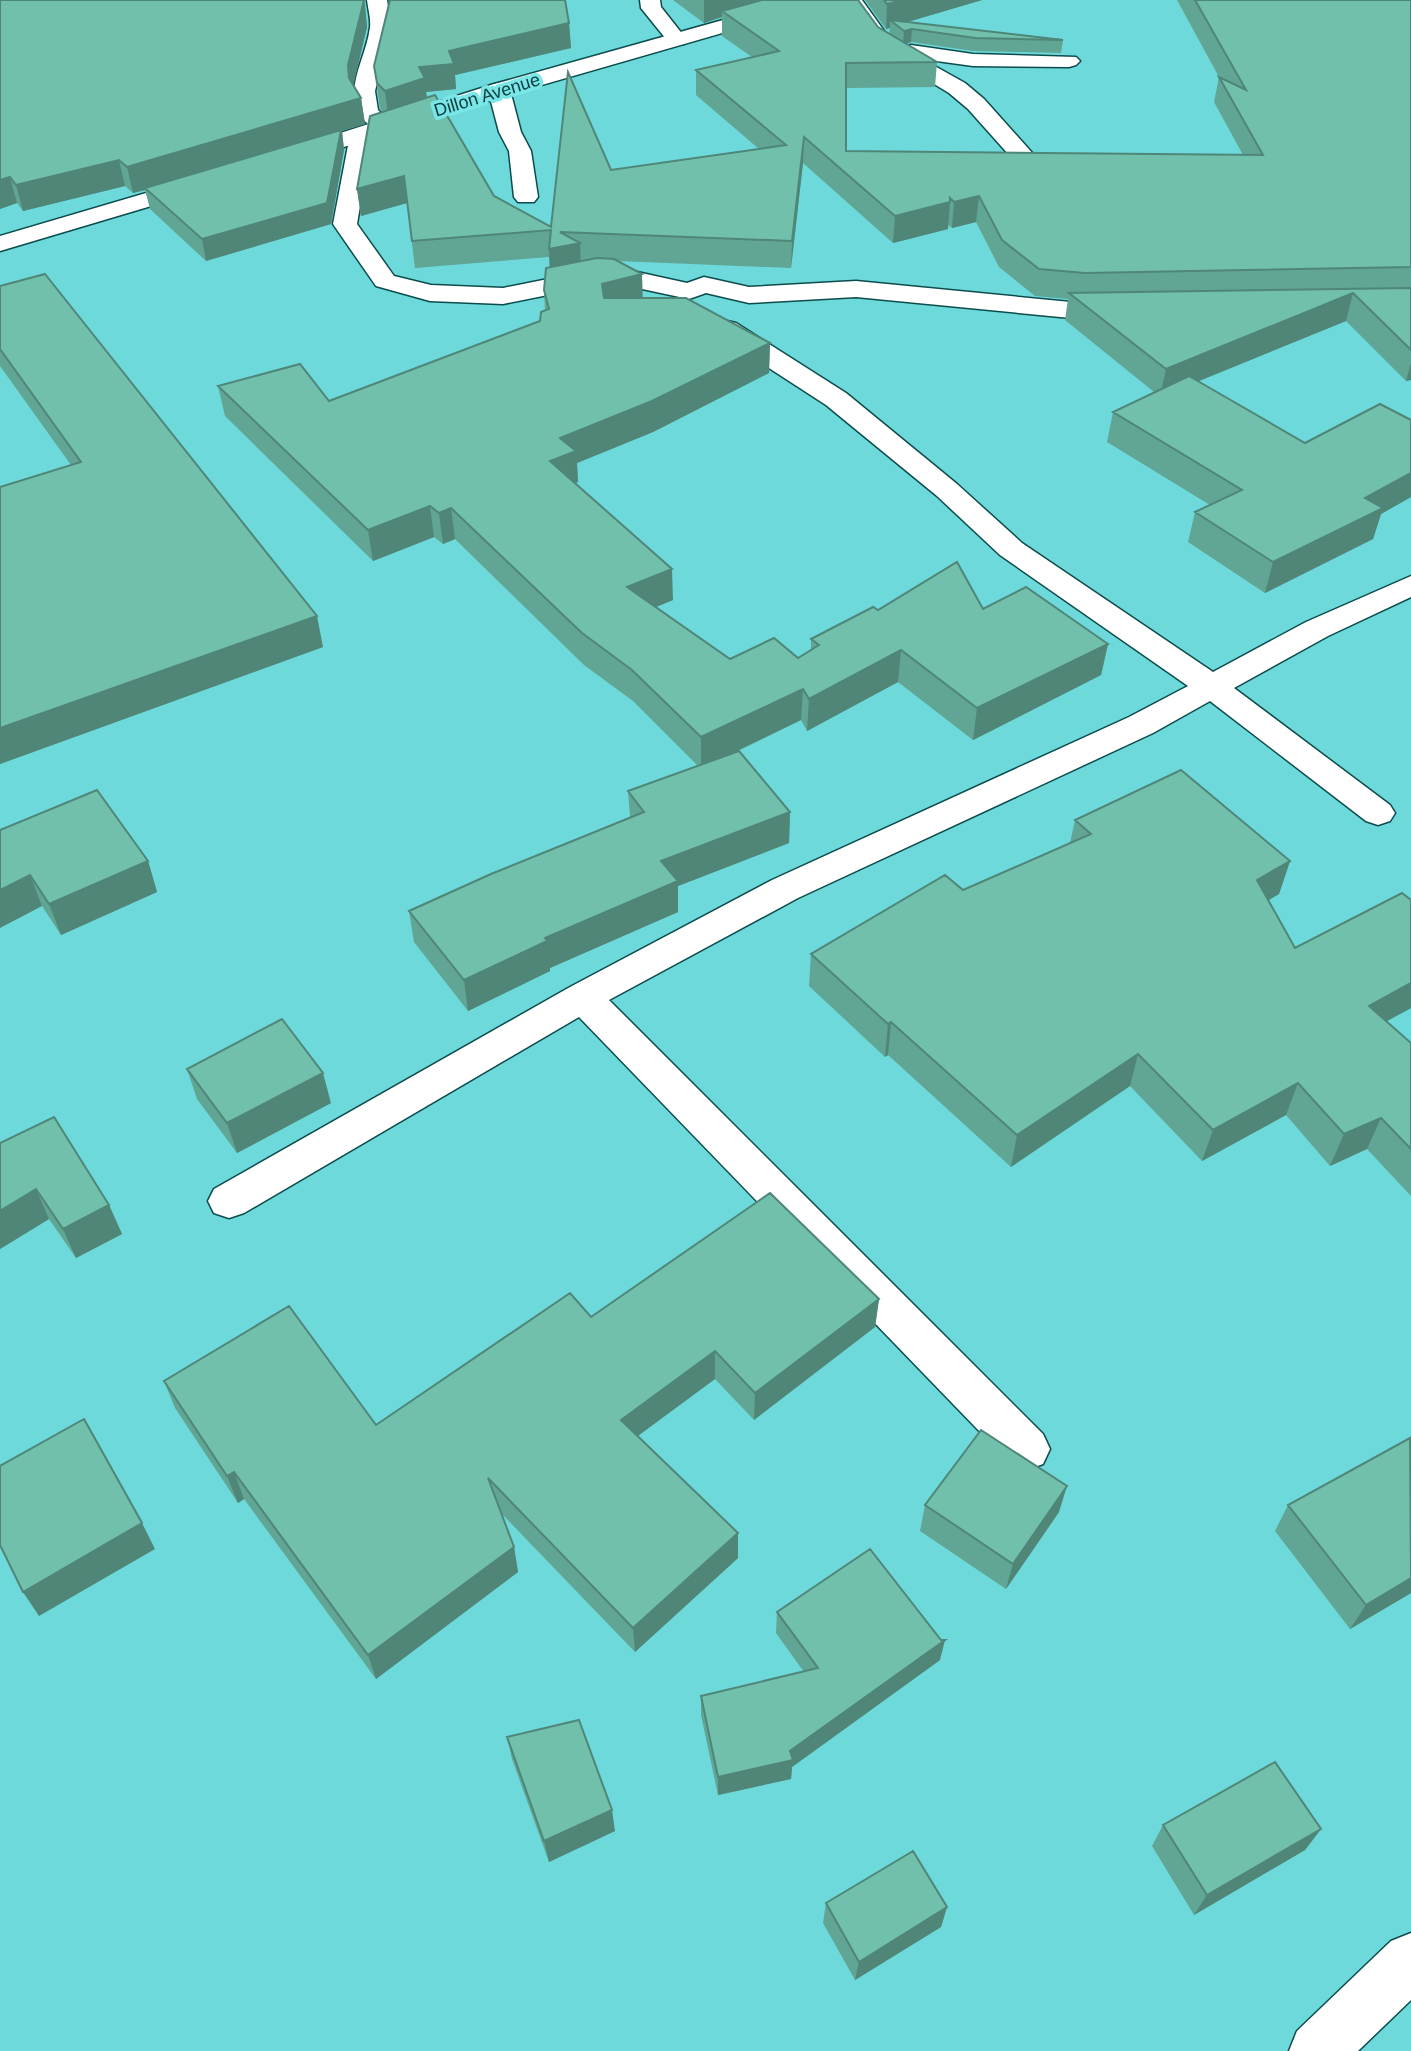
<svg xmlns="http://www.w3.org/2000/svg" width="1411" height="2051" font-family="Helvetica,sans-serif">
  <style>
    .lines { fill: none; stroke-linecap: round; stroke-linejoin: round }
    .street-casing { stroke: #0c4c4d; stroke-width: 3 }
    .secondary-casing { stroke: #0c4c4d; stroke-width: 3 }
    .street { fill: #fff; fill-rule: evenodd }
    .secondary { fill: #fff; fill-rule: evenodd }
    .wall { fill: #61a594 }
    .shaded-wall { fill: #4f8678 }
    .building { fill: #71c0ac; stroke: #4f8678; stroke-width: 2 }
    .labels { text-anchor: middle; stroke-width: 7; stroke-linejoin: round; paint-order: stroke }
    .far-street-label { font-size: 18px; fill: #0a3c3c; stroke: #7ae6e7 }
  </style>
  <rect width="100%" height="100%" fill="#6dd9da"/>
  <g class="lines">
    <defs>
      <path id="street" d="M 367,0 L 387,0 L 391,26 L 375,91 L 378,110 L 396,128 L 393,133 C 382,136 377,133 369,125 C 337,96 366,62 370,27 C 371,19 368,9 367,0 Z
        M 640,0 L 660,0 L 661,7 L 687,40 L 684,44 L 670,44 L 641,8 Z
        M 842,0 L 862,0 L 892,42 L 903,48 L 911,45 L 973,54 L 1076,57 L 1080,61 L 1076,65 L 1069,67 L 973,66 L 922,59 L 965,83 L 984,99 L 1043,165 L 1047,170 L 1043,175 L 1027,175 L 968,109 L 949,93 L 878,50 Z
        M 499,83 L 507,85 L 510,90 L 521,132 L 531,151 L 538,197 L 534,202 L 518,202 L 514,197 L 509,151 L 499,132 L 488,90 L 491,85 Z
        M 361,128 L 369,130 L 372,135 L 357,224 L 394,276 L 431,285 L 503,288 L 598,269 L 628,270 L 687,283 L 704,277 L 749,287 L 856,281 L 1081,303 L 1127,305 L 1131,310 L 1127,315 L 1081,319 L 856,297 L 749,303 L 706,293 L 689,299 L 628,286 L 598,285 L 503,304 L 430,301 L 376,286 L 333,224 L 350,135 L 353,130 Z
        M 727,321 L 736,323 L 846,393 L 957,484 L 1022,543 L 1213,672 L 1306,622 L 1411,576 L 1411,597 L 1328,636 L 1234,688 L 1390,805 L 1395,813 L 1390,821 L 1378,825 L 1366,821 L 1210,701 L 1153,733 L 798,898 L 609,1000 L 1043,1434 L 1050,1449 L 1043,1464 L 1027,1470 L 1011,1464 L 579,1017 L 244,1213 L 229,1218 L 214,1213 L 208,1201 L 214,1189 L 570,987 L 772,880 L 1129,717 L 1188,686 L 1000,555 L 937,496 L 826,405 L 718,335 L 714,329 L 718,323 Z
        M 1411,1933 L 1411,2000 L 1358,2051 L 1289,2051 L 1297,2031 L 1391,1941 Z"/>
      <path id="secondary" d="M 794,0 L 826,0 L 823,4 L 507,95 L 303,160 L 287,160 L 284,155 L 287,150 L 491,85 Z
        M 197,178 L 205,180 L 209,185 L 205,190 L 0,251 L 0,236 Z"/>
    </defs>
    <use href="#street" class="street-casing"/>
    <use href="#secondary" class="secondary-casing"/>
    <use href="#street" class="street"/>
    <use href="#secondary" class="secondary"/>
  </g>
  <path class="wall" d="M 0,0 L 365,0 L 367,27 L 353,85 L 361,98 L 365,124 L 342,131 L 344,150 L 331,224 L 206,261 L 150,209 L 145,190 L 133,193 L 125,186 L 23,211 L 17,203 L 0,209 Z
    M 390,0 L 565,0 L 569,23 L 571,48 L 455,75 L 456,89 L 426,92 L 427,98 L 494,196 L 551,227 L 611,170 L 759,149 L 696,95 L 696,70 L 752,57 L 722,36 L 722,17 L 704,23 L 673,0 L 858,0 L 878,27 L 889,34 L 890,28 L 886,29 L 865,0 L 982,0 L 908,22 L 1063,40 L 1061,53 L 973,51 L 911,42 L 906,44 L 937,62 L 935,87 L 846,88 L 846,151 L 1243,155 L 1214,102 L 1219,77 L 1177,0 L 1411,0 L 1411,380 L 1406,381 L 1346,321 L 1198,381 L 1305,443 L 1411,420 L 1411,497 L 1381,514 L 1373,539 L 1265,593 L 1188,542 L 1195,512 L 1210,505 L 1107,442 L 1113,412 L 1154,392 L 1065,320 L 1068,299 L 1035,296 L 999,267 L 976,222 L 952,228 L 948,225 L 948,229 L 893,243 L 803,163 L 791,268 L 618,261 L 643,298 L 770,343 L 769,373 L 653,432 L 577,463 L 578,482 L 575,483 L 673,600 L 656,607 L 730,659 L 798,658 L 811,650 L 811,639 L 878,610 L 983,609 L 1108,644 L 1101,675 L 973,740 L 898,682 L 807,731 L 801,720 L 730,755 L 790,812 L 789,843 L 678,886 L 678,912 L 550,968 L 550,971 L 468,1011 L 414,942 L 409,911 L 630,817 L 628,791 L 698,766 L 633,701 L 584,665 L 455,539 L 443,544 L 434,537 L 373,561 L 225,416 L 218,386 L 329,401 L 540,321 L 545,311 L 544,290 L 550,267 L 549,257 L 415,268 L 407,203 L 361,216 L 357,189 L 383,112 L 380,109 L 374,66 L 390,4 Z
    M 0,286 L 323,647 L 0,764 L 0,487 L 71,465 L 0,366 Z
    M 1075,820 L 1290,861 L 1279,894 L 1268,900 L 1295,948 L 1411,900 L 1411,1008 L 1387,1021 L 1411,1043 L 1411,1196 L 1367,1149 L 1330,1166 L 1286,1115 L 1202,1161 L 1130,1086 L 1011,1167 L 888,1055 L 885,1057 L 809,986 L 811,954 L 963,890 L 1070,843 Z
    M 0,830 L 148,861 L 157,892 L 61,935 L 42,906 Z
    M 187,1069 L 331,1103 L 237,1153 L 197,1099 Z
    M 0,1143 L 109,1205 L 122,1234 L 76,1258 L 49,1219 L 0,1249 Z
    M 879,1299 L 875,1327 L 754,1420 L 715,1379 L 637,1436 L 738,1533 L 738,1558 L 635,1652 L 501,1513 L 514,1547 L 518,1572 L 376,1679 L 244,1499 L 238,1503 L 175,1408 L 164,1381 L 376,1425 L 591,1317 Z
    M 925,1505 L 1059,1512 L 1006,1589 L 920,1531 Z
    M 1288,1505 L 1411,1593 L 1350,1629 L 1275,1531 Z
    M 777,1612 L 940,1660 L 792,1767 L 791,1779 L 718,1795 L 701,1715 L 701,1696 L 804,1672 L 776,1633 Z
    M 507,1737 L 615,1831 L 549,1862 L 512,1759 Z
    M 1163,1825 L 1321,1829 L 1305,1850 L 1194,1915 L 1152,1846 Z
    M 826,1903 L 947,1907 L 941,1927 L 855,1980 L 823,1923 Z"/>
  <path class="shaded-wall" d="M 364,0 L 367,27 L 352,91 L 361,98 L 365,124 L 342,131 L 344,150 L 331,224 L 206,261 L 202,239 L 145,188 L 145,190 L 133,193 L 127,167 L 348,65 Z
    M 704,0 L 784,0 L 722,11 L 722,17 L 704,23 Z
    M 902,0 L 982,0 L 897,25 L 890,20 L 890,28 L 886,29 L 887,4 Z
    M 569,23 L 571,48 L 455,75 L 456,89 L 426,92 L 428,103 L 388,116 L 385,91 L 419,67 L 449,51 Z
    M 912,29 L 911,42 L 903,45 L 904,31 Z
    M 804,137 L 803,163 L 791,268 L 792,241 Z
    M 119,160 L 125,186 L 23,211 L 16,185 Z
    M 404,176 L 407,203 L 361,216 L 357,189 Z
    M 10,177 L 17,203 L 0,209 L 0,180 Z
    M 979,196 L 976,222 L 952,228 L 954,202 Z
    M 950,202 L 948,229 L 893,243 L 895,216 Z
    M 580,243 L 581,270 L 550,276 L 549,249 Z
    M 642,274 L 643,304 L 604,313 L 602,284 Z
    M 1353,293 L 1346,321 L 1160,397 L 1166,369 Z
    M 770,343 L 769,373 L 653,432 L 577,463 L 578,482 L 552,492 L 550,461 L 560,438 Z
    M 1411,363 L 1411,380 L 1406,381 Z
    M 1411,473 L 1411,497 L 1381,514 L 1373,539 L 1265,593 L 1273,562 L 1365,498 Z
    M 430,506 L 434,537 L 373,561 L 368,530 Z
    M 451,508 L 455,539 L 443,544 L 439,513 Z
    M 672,569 L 673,600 L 629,618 L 627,587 Z
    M 317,616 L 323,647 L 0,764 L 0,728 Z
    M 1108,644 L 1101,675 L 973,740 L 977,708 Z
    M 901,650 L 898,682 L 807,731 L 809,699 Z
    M 803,689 L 801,720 L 701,768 L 701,737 Z
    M 790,812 L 789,843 L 678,886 L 678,912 L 550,968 L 550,971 L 468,1011 L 464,980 L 545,938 L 661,861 Z
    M 148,861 L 157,892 L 61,935 L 49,904 Z
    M 1290,861 L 1279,894 L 1247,913 L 1257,880 Z
    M 30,875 L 42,906 L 0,928 L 0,890 Z
    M 1411,977 L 1411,1008 L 1356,1038 L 1369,1006 Z
    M 891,1022 L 888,1055 L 885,1057 L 888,1024 Z
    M 1138,1054 L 1130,1086 L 1011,1167 L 1017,1135 Z
    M 323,1073 L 331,1103 L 237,1153 L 227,1123 Z
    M 1298,1083 L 1286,1115 L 1202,1161 L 1213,1130 Z
    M 1381,1118 L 1367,1149 L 1330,1166 L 1344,1134 Z
    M 36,1189 L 49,1219 L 0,1249 L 0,1211 Z
    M 109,1205 L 122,1234 L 76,1258 L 63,1229 Z
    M 879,1299 L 875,1327 L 754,1420 L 755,1393 Z
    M 715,1351 L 715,1379 L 623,1447 L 621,1420 Z
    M 234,1472 L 244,1499 L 238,1503 L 227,1476 Z
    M 1067,1486 L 1059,1512 L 1006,1589 L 1013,1564 Z
    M 142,1523 L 155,1549 L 39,1616 L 23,1592 Z
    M 738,1533 L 738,1558 L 635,1652 L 633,1628 Z
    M 514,1547 L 518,1572 L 376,1679 L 368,1655 Z
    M 1411,1578 L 1411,1593 L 1350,1629 L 1366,1605 Z
    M 945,1640 L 940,1660 L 792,1767 L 791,1779 L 718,1795 L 718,1777 L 790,1751 Z
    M 612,1810 L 615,1831 L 549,1862 L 544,1841 Z
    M 1321,1829 L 1305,1850 L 1194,1915 L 1207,1895 Z
    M 947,1907 L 941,1927 L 855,1980 L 859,1962 Z"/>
  <path class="building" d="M 0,0 L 364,0 L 348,65 L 349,78 L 361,98 L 127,167 L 119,160 L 16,185 L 10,177 L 0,180 Z
    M 390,0 L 565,0 L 569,23 L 449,51 L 454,64 L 419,67 L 425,78 L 385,91 L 377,83 L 374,66 Z
    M 762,0 L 858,0 L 878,27 L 937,62 L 846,63 L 846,151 L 1263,155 L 1219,77 L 1246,90 L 1195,0 L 1411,0 L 1411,267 L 1085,273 L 1039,269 L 1002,240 L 979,196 L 954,202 L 950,198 L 950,202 L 895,216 L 804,137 L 792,241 L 560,232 L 580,243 L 549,249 L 551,230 L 412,241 L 404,176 L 357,189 L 370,116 L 435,95 L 494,196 L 551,227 L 568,72 L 611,170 L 786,145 L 696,70 L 779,51 L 722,11 Z
    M 884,0 L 902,0 L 887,4 Z
    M 890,20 L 1063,40 L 975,38 L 912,29 L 904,31 Z
    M 341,130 L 327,203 L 202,239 L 145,188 Z
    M 597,258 L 614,259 L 642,274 L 602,284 L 604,298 L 686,298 L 770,343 L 652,401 L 560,438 L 576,451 L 550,461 L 672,569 L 627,587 L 730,659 L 774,638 L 798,658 L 819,645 L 811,639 L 873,607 L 878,610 L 957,562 L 983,609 L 1026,587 L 1108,644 L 977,708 L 901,650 L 809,699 L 803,689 L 701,737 L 632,670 L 582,633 L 451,508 L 439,513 L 430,506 L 368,530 L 218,386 L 300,364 L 329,401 L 540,321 L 541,312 L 549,309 L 544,290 L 546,268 Z
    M 45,274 L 317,616 L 0,728 L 0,487 L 81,462 L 0,349 L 0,286 Z
    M 1411,288 L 1411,350 L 1353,293 L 1166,369 L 1069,293 Z
    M 1189,376 L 1305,443 L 1380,404 L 1411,420 L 1411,473 L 1365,498 L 1383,508 L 1273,562 L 1195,512 L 1242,490 L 1113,412 Z
    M 739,751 L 790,812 L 661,861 L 678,881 L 545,938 L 547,941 L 464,980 L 409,911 L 491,874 L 644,812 L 628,791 Z
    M 1181,770 L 1290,861 L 1257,880 L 1295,948 L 1402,893 L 1411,900 L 1411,983 L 1369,1006 L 1411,1043 L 1411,1149 L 1381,1118 L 1344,1134 L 1298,1083 L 1213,1130 L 1138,1054 L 1017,1135 L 891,1022 L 888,1024 L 811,954 L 945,875 L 963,890 L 1091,834 L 1075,820 Z
    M 97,790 L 148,861 L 49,904 L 30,875 L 0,890 L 0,830 Z
    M 282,1019 L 323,1073 L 227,1123 L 187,1069 Z
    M 54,1117 L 109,1205 L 63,1229 L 36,1189 L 0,1211 L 0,1143 Z
    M 770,1193 L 879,1299 L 755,1393 L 715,1351 L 621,1420 L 738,1533 L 633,1628 L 488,1478 L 514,1547 L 368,1655 L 234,1472 L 227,1476 L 164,1381 L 289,1306 L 376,1425 L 570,1293 L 591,1317 Z
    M 84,1419 L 142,1523 L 23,1592 L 0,1545 L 0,1466 Z
    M 981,1430 L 1067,1486 L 1013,1564 L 925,1505 Z
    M 1410,1438 L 1411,1578 L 1366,1605 L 1288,1505 Z
    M 870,1549 L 941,1640 L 945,1640 L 790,1751 L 793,1760 L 718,1777 L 701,1696 L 818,1668 L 777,1612 Z
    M 579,1720 L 612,1810 L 544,1841 L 507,1737 Z
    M 1275,1762 L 1321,1829 L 1207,1895 L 1163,1825 Z
    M 913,1851 L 947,1907 L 859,1962 L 826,1903 Z"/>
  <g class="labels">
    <g class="far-street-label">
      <text transform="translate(487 95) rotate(-17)" y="6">Dillon Avenue</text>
    </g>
  </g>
</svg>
